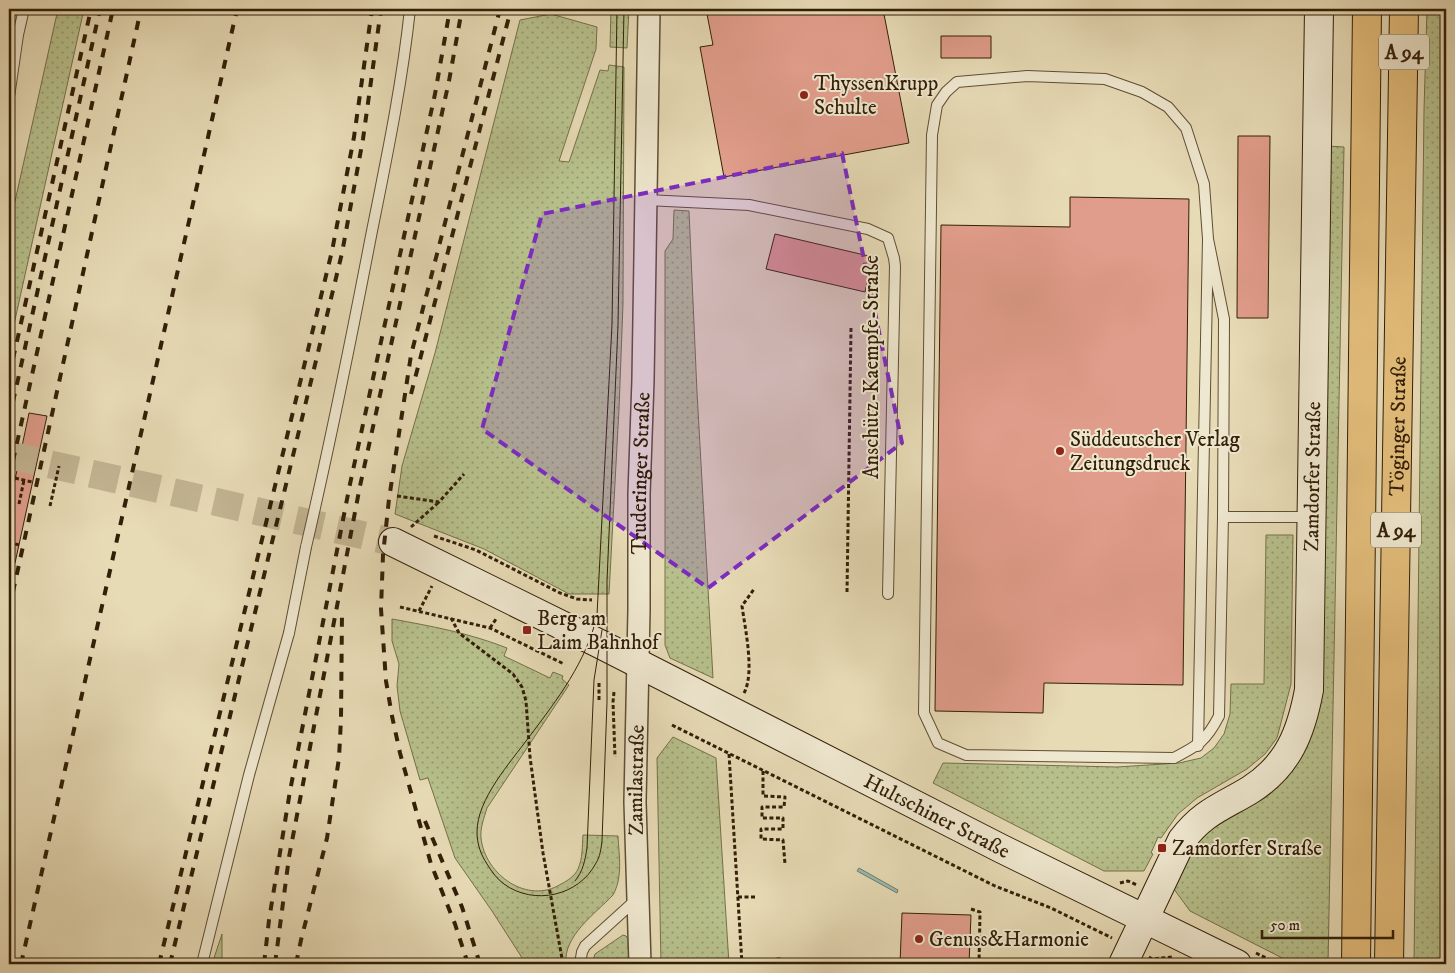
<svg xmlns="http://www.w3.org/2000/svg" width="1455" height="973" font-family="'IM FELL DW Pica',serif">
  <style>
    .grass { fill: url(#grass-dots); stroke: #74704a }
    .forest { fill: url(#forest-crowns); stroke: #74704a }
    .water { fill: url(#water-ripples); stroke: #6f7d6d }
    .building { fill: #e19d8b; stroke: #321f07 }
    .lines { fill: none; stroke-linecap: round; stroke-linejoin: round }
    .secondary-tunnel { stroke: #c3b593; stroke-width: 28; stroke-dasharray: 28 14; stroke-linecap: butt }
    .lane-casing { stroke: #5f4e33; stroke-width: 12 }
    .street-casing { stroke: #5f4e33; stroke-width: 24 }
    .secondary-casing { stroke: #321f07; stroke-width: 30 }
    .highway-casing { stroke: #321f07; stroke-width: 30 }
    .path { stroke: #321f07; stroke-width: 3; stroke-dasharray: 4 2.5; stroke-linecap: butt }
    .lane { stroke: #efe8d0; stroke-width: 10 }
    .street { stroke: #efe8d0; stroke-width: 21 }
    .secondary { stroke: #efe8d0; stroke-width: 28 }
    .highway { stroke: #e4be7b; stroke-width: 28 }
    .tram { stroke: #321f07; stroke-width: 1 }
    .rail { stroke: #321f07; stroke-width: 4; stroke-dasharray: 9 9; stroke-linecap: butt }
    .lane-bridge-casing { stroke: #5f4e33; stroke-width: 12; stroke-linecap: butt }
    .lane-bridge { stroke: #efe8d0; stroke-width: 10 }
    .marked { fill: #7b2cbf; fill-opacity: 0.2; stroke: #7b2cbf; stroke-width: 4; stroke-dasharray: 10 6; stroke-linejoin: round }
    .poi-dot { fill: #8f2418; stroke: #efe8d0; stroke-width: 2 }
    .labels { text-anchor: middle; stroke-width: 4; stroke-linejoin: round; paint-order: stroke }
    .shield { fill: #efe8d0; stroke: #6b5b43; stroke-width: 1 }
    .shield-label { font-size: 20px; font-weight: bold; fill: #321f07 }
    .poi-label { font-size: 21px; fill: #321f07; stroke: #efe8d0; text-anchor: start }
    .street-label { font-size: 21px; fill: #321f07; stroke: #efe8d0 }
  </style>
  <defs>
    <pattern id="grass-dots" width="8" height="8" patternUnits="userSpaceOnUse" patternTransform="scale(1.25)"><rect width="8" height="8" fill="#b7c08c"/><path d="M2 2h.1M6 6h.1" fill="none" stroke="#959b70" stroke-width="1.8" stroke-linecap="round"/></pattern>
    <pattern id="forest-crowns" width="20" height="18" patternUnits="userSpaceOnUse" patternTransform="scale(1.25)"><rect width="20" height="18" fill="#b7c08c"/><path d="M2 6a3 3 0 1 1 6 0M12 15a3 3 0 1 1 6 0" fill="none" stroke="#959b70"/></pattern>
    <pattern id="water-ripples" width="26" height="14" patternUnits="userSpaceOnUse" patternTransform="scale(1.25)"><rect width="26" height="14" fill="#97bbb1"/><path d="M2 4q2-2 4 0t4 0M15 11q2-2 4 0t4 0" fill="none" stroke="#83a097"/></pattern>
  </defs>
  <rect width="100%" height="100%" fill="#e7dbb6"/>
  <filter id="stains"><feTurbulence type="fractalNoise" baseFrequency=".004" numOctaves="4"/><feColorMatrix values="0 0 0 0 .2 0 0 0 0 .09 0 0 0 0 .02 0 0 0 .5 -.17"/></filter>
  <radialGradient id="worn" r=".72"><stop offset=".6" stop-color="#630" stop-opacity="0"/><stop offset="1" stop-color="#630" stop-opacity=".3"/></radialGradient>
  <path class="grass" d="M 58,9 L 84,9 L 9,347 L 9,228 Z
    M 611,9 L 629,9 L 627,48 L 610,47 Z
    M 1427,9 L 1446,9 L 1446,964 L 1414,964 L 1424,110 Z
    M 551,14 L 597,27 L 596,49 L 559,161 L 569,162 L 600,70 L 608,71 L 609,65 L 624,67 L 623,304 L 619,409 L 609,594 L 569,594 L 484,549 L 395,514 L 402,466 L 435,353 L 520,20 Z
    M 1327,146 L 1344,147 L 1328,964 L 1294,964 L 1190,911 L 1171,885 L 1194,837 L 1299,752 Z
    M 674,210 L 689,211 L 697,392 L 713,678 L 670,658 L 665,645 L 665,251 L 673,239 Z
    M 1266,535 L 1293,535 L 1291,684 L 1277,738 L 1265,754 L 1247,769 L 1197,798 L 1178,814 L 1161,838 L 1158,837 L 1151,853 L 1153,854 L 1144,871 L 1104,871 L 933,783 L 943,763 L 1117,767 L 1179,763 L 1201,758 L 1214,748 L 1224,734 L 1230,714 L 1231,684 L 1264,684 Z
    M 392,619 C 431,626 469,633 507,648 L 504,656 L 550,678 L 553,672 L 563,676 L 562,679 L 569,685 L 487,808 C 484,818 480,828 481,838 C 485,875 528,905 561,884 C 567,881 575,876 578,869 C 583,858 582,846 583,835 L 618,836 C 619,856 623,877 613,895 C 595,914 563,936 566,964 L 526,964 L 492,911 L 455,858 L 428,778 L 420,780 L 400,711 L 397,686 L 399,664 L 392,641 Z
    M 673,737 L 716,758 L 729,964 L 661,964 L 657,758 Z
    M 623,935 L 626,936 L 628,939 L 629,964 L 592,964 L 595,954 Z"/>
  <path class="forest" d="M 222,934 L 222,964 L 212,964 Z"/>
  <path class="water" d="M 859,868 L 898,890 L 897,893 L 857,871 Z"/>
  <path class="building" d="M 706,9 L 883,9 L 909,143 L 724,177 L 700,47 L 713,45 Z
    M 941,36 L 991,36 L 991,58 L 941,58 Z
    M 1238,136 L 1270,136 L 1268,318 L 1237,318 Z
    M 1070,197 L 1189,199 L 1183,685 L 1044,683 L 1043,713 L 935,711 L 941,225 L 1070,227 Z
    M 775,234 L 873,257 L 865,292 L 766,269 Z
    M 29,413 L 47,416 L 15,563 L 9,562 L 9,508 Z
    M 902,913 L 971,915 L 969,964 L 900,964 Z"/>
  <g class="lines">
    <path class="secondary-tunnel" d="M 9,455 L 393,542"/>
    <defs>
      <path id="lane" d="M 9,97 L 18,35 L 24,9
        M 646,200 L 749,205 L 868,229 L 888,238 L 894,258 L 895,266 L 888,594
        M 1223,517 L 1311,517
        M 306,547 C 330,444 351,340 371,236 C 386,161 402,85 410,9
        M 1198,746 L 1208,239 L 1204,184 L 1186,128 L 1168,107 L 1142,92 L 1105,79 L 1027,76 L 957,82 L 946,92 L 937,105 L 932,135 L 924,713 L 938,743 L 966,755 L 1174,758 C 1199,745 1206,741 1219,716 L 1223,517 L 1224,319 L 1208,239
        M 202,964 L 249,775 L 289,633
        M 580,964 L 582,952 L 585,946 L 638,898"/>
      <g id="street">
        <path id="s1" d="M 640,964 L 635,802 L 639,610 L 639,494 L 643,380 L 649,9"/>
      </g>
      <g id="secondary">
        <path id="s2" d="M 393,542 L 600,644 L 1002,849 L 1237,964"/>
        <path id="s3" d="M 1123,964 L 1182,840 C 1203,812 1222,807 1250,790 C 1288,766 1301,733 1309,690 L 1319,9"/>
      </g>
      <g id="highway">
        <path d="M 1356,964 L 1367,9"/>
        <path id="s4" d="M 1389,964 L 1404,9"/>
      </g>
    </defs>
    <use href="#lane" class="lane-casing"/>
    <use href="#street" class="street-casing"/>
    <use href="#secondary" class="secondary-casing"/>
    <use href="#highway" class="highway-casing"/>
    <path class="path" d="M 15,478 L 32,482
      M 397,496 L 439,502 L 464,474
      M 19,504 L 24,480
      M 50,506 L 59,466
      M 411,527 L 439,502
      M 434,536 L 476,550 L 560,593 L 577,599 L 592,600
      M 9,542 L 19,545
      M 847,592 L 851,328
      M 400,607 L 490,628 L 564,664
      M 419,611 L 432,586
      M 451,618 L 459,633 L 513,674 L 522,687 L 526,701 L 530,757 L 543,853 L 563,964
      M 490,628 L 496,619
      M 614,692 L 613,702 L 615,757
      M 744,693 C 755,673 745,628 742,606 L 754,589
      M 599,700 L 599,683
      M 672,725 L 995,886 L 1051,908 L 1112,938
      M 729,754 L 742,964
      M 763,771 L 763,796 L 785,797 L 784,807 L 762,807 L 762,818 L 783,818 L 783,829 L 761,829 L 761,839 L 783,840 L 785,864
      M 1120,883 L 1128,881 L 1137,885
      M 738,897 L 756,897
      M 971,909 L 980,912 L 979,964
      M 1256,953 L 1278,964
      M 1149,957 L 1152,959 L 1172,957
      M 979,960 L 998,962 L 1000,964
      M 775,964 L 775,959 L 783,959"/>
    <use href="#lane" class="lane"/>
    <use href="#street" class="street"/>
    <use href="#secondary" class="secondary"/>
    <use href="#highway" class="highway"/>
    <path class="tram" d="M 617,9 L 612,324 L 597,615 C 587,661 557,700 529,737 C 510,763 477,799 477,832 C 477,844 481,855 487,864 C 492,872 497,879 504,884 C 534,906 579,896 596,863 C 600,857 601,849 602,841 L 607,702 L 607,581 L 618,325 L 624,9
      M 575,881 C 583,871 585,861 587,848 L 594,680 L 602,630"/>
    <path class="rail" d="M 9,377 L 91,9
      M 411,394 L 511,9
      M 9,420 L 100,9
      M 9,479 L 113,9
      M 9,610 L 141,9
      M 425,821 L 462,907 L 480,964
      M 21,964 L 237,9
      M 159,964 L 332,251 L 354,137 L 372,9
      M 170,964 L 342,253 L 363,139 L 381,9
      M 264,964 L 269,920 L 290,791 L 350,484 L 435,94 L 450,9
      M 275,964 L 289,857 L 360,486 L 449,81 L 462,9
      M 296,964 L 301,940 L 327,838 L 339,758 L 341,719 L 342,612
      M 468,964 L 455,924 L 431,864 L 400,753 L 392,716 L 386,681 L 381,609 L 383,555 L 389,499 L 411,355 L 500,9"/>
    <defs>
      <path id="lane-bridge" d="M 289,633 L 306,547"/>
    </defs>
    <use href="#lane-bridge" class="lane-bridge-casing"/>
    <use href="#lane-bridge" class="lane-bridge"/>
  </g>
  <path class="marked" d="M 842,153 L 902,443 L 708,588 L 482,429 L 542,214 Z"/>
  <g class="poi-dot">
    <circle cx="804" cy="95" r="5"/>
    <circle cx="1060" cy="451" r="5"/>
    <rect x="522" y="625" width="10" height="10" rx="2.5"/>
    <rect x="1157" y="843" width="10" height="10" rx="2.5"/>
    <circle cx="919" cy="939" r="5"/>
  </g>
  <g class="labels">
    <g class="shield">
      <rect x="1379" y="34.5" width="50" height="35" rx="4"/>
      <rect x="1371" y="512.5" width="50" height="35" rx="4"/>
    </g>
    <g class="shield-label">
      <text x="1404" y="59">A 94</text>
      <text x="1396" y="537">A 94</text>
    </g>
    <g class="poi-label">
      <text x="814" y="90">ThyssenKrupp<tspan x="814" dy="24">Schulte</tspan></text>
      <text x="1070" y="446">Süddeutscher Verlag<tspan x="1070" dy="24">Zeitungsdruck</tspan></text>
      <text x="537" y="625">Berg am<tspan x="537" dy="24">Laim Bahnhof</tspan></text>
      <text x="1172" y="855">Zamdorfer Straße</text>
      <text x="929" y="946">Genuss&amp;Harmonie</text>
    </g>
    <g class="street-label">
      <text transform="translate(871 367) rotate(-90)" y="7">Anschütz-Kaempfe-Straße</text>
      <text dy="7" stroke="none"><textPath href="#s4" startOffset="538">Töginger Straße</textPath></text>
      <text dy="7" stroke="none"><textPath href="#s1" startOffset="491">Truderinger Straße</textPath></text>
      <text dy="7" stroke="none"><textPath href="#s3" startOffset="556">Zamdorfer Straße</textPath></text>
      <text dy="7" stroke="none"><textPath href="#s1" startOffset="184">Zamilastraße</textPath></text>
      <text dy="7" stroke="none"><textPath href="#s2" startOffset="609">Hultschiner Straße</textPath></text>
    </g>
  </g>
  <rect width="1455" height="973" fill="none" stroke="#e7dbb6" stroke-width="30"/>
  <rect x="10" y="10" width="1435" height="953" fill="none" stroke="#321f07" stroke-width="2.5"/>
  <rect x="15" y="15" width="1425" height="943" fill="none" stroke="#321f07"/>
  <path d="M1262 930v8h131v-8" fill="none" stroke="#321f07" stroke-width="2.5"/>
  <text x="1270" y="930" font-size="15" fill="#321f07" stroke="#efe8d0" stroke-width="4" paint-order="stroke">50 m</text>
  <rect width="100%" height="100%" filter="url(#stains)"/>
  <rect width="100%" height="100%" fill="url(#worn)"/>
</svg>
